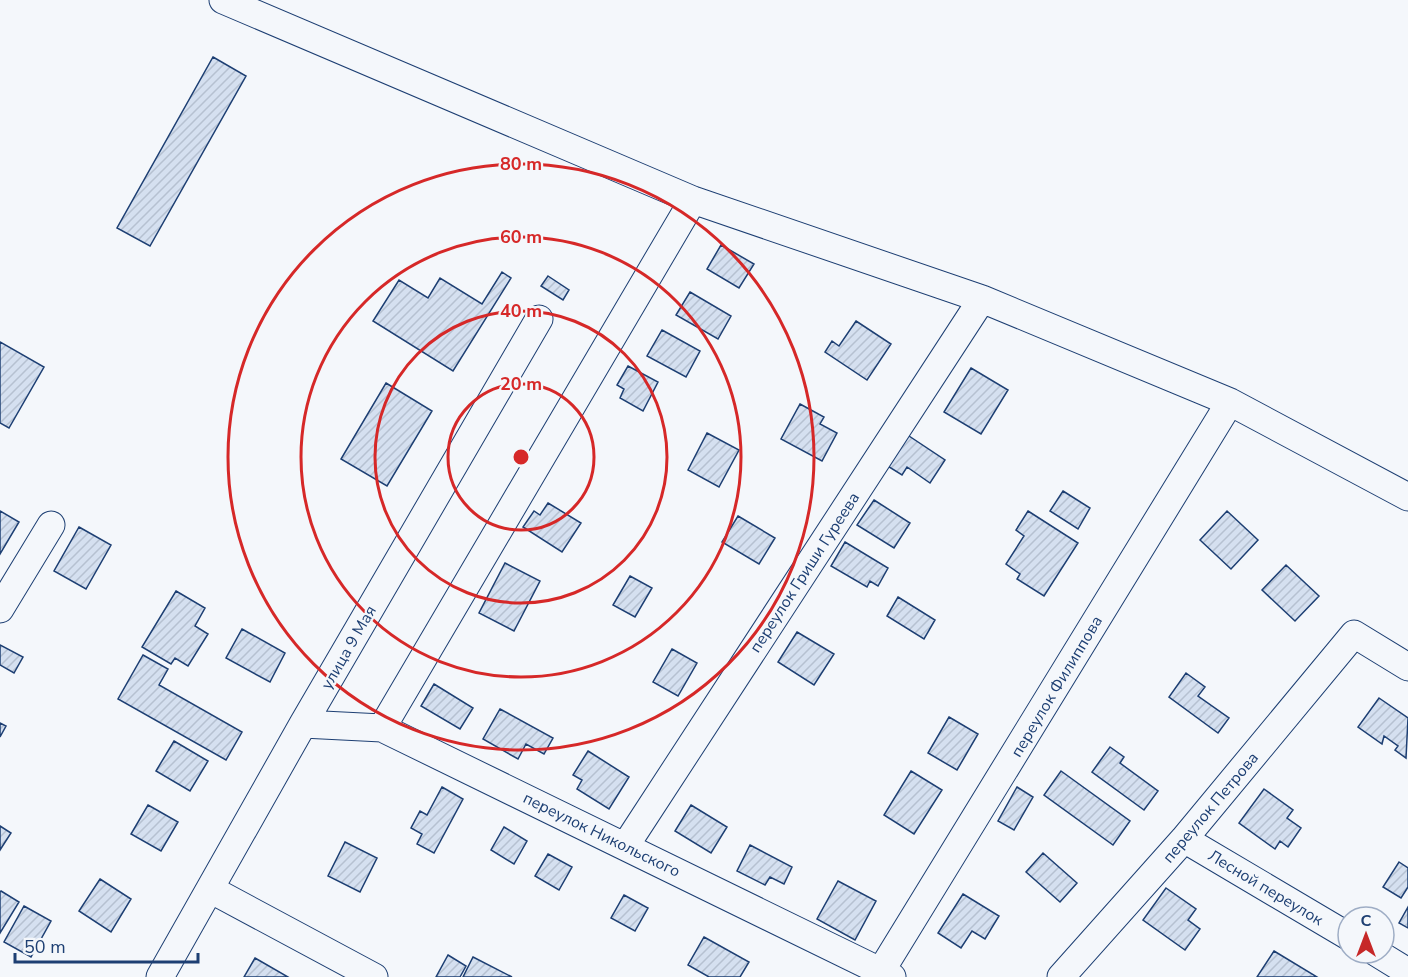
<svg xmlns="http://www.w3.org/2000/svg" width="1408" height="977" font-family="'Nunito Sans',sans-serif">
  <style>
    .building { fill: url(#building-hatch); stroke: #1d3f73; stroke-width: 1.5 }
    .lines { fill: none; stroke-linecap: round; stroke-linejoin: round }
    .minor-casing { stroke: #1d3f73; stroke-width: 29 }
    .minor { stroke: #f4f7fb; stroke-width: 27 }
    .ring { fill: none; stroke: #d62828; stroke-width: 3 }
    .labels { text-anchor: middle; stroke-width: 4.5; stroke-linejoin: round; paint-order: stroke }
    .street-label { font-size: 16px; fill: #1d3f73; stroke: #f4f7fb }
    .centre { fill: #d62828; stroke: #f4f7fb; stroke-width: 3 }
    .ring-label { font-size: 18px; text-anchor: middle; font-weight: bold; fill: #d62828; stroke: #f4f7fb; stroke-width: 4.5; stroke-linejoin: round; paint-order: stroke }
  </style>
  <defs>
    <pattern id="building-hatch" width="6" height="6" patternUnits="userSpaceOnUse" patternTransform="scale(1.5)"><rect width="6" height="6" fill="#d5e0f0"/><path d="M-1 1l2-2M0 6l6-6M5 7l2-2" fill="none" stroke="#b6c1d1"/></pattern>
  </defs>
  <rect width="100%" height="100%" fill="#f4f7fb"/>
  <path class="building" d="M 213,57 L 246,76 L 150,246 L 117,228 Z
    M 721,245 L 754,264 L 739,288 L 707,269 Z
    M 502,272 L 511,278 L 453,371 L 373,321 L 399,280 L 428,298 L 440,278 L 482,304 Z
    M 548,276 L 569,290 L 563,300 L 541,286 Z
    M 690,292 L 731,316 L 718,339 L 676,315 Z
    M 856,321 L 891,344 L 867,380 L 825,352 L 832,341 L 839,346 Z
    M 662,330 L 700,351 L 686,377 L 647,356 Z
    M 0,342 L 44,367 L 9,428 L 0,423 Z
    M 628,366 L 658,382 L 643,411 L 620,398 L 624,389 L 617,385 Z
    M 971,368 L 1008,390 L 981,434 L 944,412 Z
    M 386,383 L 432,411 L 387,486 L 341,459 Z
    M 800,404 L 824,417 L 820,424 L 837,433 L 822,461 L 781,439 Z
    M 707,433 L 739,450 L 719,487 L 688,470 Z
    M 906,434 L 945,460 L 930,483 L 907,467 L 902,475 L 886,465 Z
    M 1063,491 L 1090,508 L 1078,529 L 1050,511 Z
    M 874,500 L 910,523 L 894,548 L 857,525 Z
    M 548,503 L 581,523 L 562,552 L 523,527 L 534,511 L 540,515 Z
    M 0,511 L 19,522 L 0,554 Z
    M 1028,511 L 1078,543 L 1044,596 L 1017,579 L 1020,574 L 1006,564 L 1024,536 L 1016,530 Z
    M 1227,511 L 1258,540 L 1231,569 L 1200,540 Z
    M 738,516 L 775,538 L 759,564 L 722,542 Z
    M 79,527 L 111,545 L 86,589 L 54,571 Z
    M 845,542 L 888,568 L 878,586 L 870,581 L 867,587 L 831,566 Z
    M 505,563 L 540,581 L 514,631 L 479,613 Z
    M 1286,565 L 1319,596 L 1295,621 L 1262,590 Z
    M 630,576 L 652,588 L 635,617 L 613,605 Z
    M 176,591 L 205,608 L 195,626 L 208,634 L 188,666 L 175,658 L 171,664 L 142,647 Z
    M 898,597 L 935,620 L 924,639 L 887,616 Z
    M 242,629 L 285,653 L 270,682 L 226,658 Z
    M 797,632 L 834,654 L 814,685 L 778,662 Z
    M 0,645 L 23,657 L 14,673 L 0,665 Z
    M 672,649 L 697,663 L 678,696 L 653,682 Z
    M 143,655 L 168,669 L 159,685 L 242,732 L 226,760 L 118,699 Z
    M 1186,673 L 1205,687 L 1198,696 L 1229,718 L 1218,733 L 1169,697 Z
    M 434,684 L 473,708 L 460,729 L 421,706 Z
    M 1379,698 L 1408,718 L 1406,758 L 1395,750 L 1398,746 L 1384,736 L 1382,744 L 1358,727 Z
    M 500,709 L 553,738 L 544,754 L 526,744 L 518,759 L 483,739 Z
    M 949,717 L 978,734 L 957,770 L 928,753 Z
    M 0,723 L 6,726 L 0,737 Z
    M 174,741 L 208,761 L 190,791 L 156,771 Z
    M 1110,747 L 1124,757 L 1120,763 L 1158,791 L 1144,810 L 1092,772 Z
    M 588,751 L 629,777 L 609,809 L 577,789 L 582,780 L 573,775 Z
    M 911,771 L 942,790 L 914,834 L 884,815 Z
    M 1061,771 L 1130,821 L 1113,845 L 1044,795 Z
    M 442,787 L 463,799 L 434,853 L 417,844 L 422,834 L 411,828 L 420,811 L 427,815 Z
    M 1017,787 L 1033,797 L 1014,830 L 998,821 Z
    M 1264,789 L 1293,810 L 1287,818 L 1301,828 L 1288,847 L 1280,841 L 1275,849 L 1239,823 Z
    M 148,805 L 178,822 L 161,851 L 131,834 Z
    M 691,805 L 727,827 L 711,853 L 675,831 Z
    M 0,826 L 11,833 L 0,850 Z
    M 504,827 L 527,841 L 514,864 L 491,850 Z
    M 345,842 L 377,858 L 360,892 L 328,876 Z
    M 750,845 L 792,867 L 784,884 L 770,877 L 765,885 L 737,871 Z
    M 1043,853 L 1077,883 L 1060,902 L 1026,872 Z
    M 548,854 L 572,867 L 559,890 L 535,876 Z
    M 1399,862 L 1408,868 L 1408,887 L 1401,898 L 1383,887 Z
    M 100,879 L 131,899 L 111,932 L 79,911 Z
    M 838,881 L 876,901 L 855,940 L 817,919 Z
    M 1166,888 L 1196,909 L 1188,920 L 1200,929 L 1185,950 L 1143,920 Z
    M 1,891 L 19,902 L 0,933 L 0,892 Z
    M 963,894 L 999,916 L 985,939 L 972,931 L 961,948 L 938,933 Z
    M 624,895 L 648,908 L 635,931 L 611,918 Z
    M 24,906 L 51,921 L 31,957 L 4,942 Z
    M 1408,907 L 1408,928 L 1399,923 Z
    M 704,937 L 749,962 L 740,977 L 709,977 L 688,965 Z
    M 1274,951 L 1317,977 L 1257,977 Z
    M 448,955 L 466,966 L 460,977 L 436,977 Z
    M 473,957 L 512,977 L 463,977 Z
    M 255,958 L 288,977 L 244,977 Z"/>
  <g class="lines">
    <defs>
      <path id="minor" d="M 223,0 L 693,200 L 982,299 L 1230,402 L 1408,497
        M 0,609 L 51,525
        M 303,724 L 382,728 L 892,977
        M 382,728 L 693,200
        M 1184,839 L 1348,936
        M 626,845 L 982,299
        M 210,889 L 374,977
        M 1377,953 L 1408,972
        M 881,971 L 1230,402
        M 160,977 L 303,724 L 539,319
        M 1061,977 L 1184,839 L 1354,634 L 1408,667"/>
    </defs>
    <use href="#minor" class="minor-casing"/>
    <use href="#minor" class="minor"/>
  </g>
  <g class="ring">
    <circle cx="521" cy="457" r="73"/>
    <circle cx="521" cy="457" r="146"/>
    <circle cx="521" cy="457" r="220"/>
    <circle cx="521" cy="457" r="293"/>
  </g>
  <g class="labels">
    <g class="street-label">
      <text transform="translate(804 572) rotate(-57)" y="6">переулок Гриши Гуреева</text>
      <text transform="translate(348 647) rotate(-60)" y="6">улица 9 Мая</text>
      <text transform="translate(1056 686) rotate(-59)" y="6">переулок Филиппова</text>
      <text transform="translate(1210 807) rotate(-50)" y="6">переулок Петрова</text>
      <text transform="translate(602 834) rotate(26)" y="6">переулок Никольского</text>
      <text transform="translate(1266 887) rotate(31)" y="6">Лесной переулок</text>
    </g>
  </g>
  <circle cx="521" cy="457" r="9" class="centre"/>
  <g class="ring-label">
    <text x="521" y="170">80 m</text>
    <text x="521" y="243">60 m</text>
    <text x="521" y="317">40 m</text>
    <text x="521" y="390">20 m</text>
  </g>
  <g transform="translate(1366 935)"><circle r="28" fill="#f4f7fb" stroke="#9eadc5" stroke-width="1.5"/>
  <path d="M0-4.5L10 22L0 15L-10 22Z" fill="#c62828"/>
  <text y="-9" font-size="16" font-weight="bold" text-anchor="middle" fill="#1d3f73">С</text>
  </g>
  <path d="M15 953v9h183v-9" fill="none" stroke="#1d3f73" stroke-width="3"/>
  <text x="24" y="953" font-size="18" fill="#1d3f73" stroke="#f4f7fb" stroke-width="4.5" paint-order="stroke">50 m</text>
</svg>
